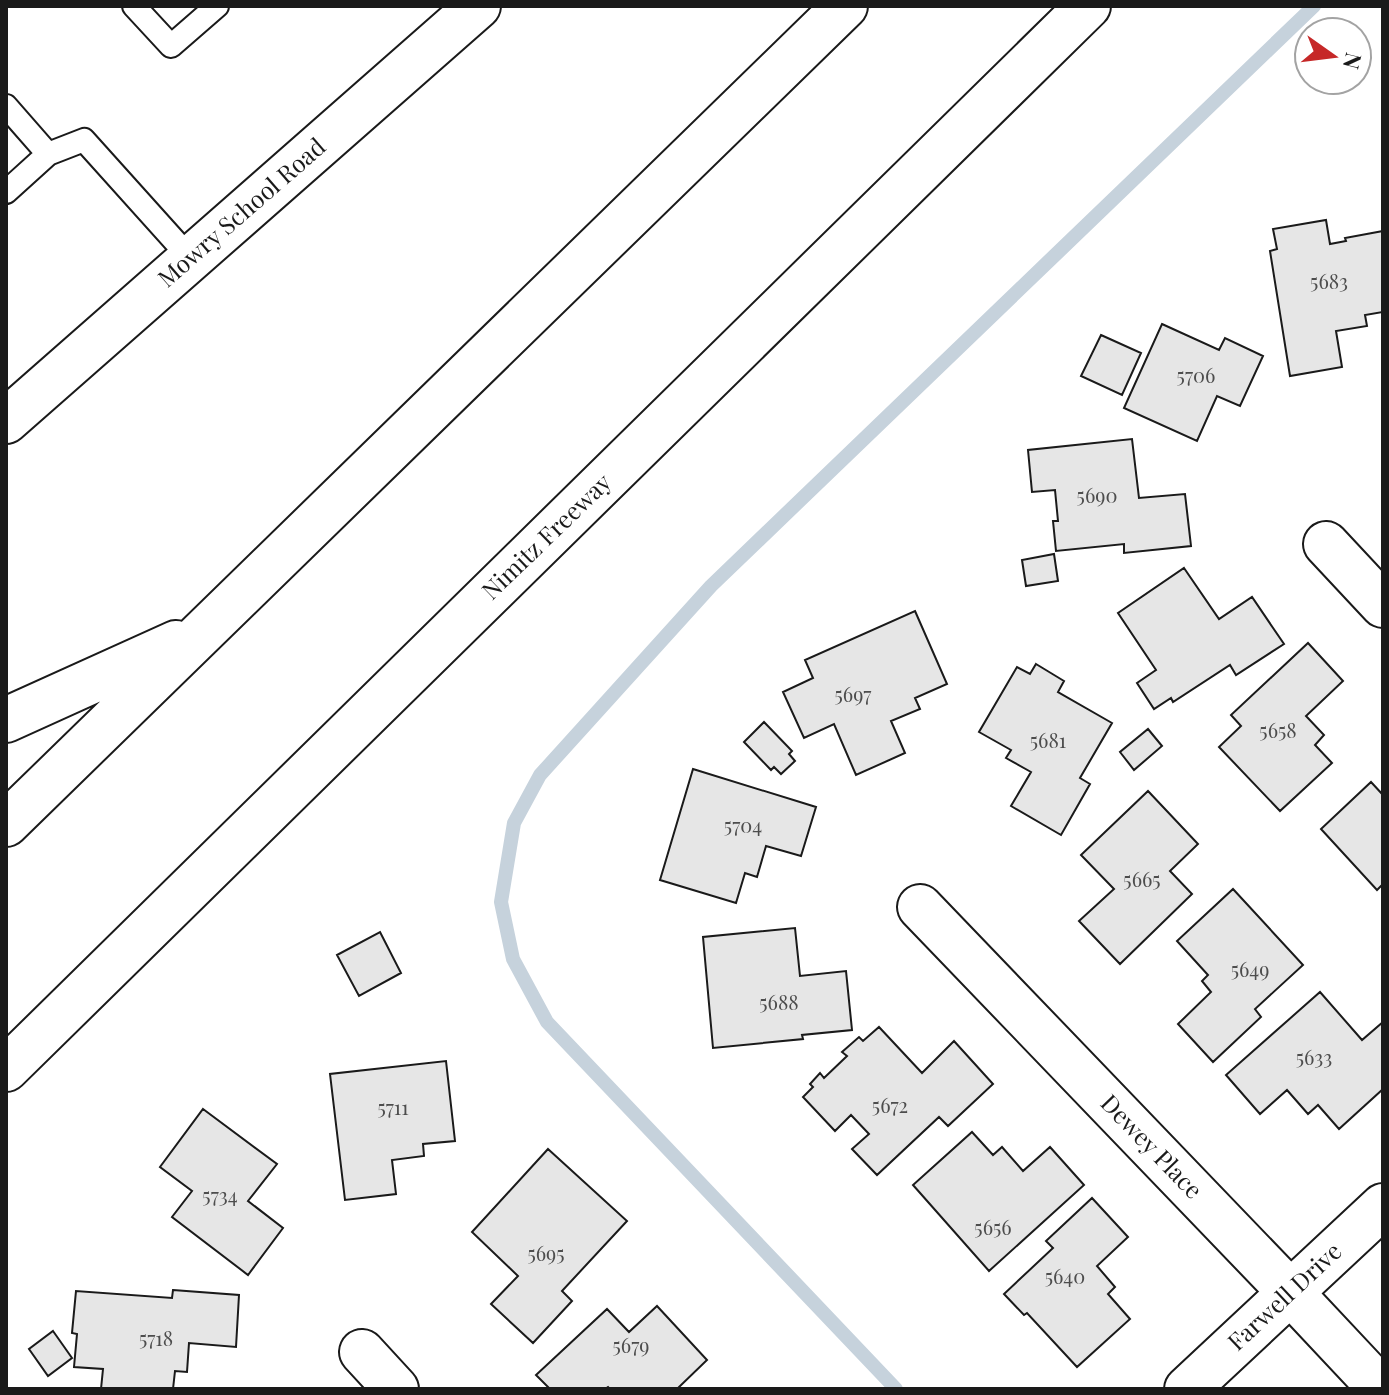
<svg xmlns="http://www.w3.org/2000/svg" width="1389" height="1395" font-family="'Playfair Display',serif">
  <style>
    .lines { fill: none; stroke-linecap: round; stroke-linejoin: round }
    .stream { stroke: #c6d2dc; stroke-width: 14 }
    .building { fill: #e6e6e6; stroke: #1a1a1a; stroke-width: 2 }
    .service-casing { stroke: #1a1a1a; stroke-width: 26 }
    .minor-casing { stroke: #1a1a1a; stroke-width: 48 }
    .tertiary-casing { stroke: #1a1a1a; stroke-width: 48 }
    .motorway-casing { stroke: #1a1a1a; stroke-width: 48 }
    .service { stroke: #fff; stroke-width: 22 }
    .minor { stroke: #fff; stroke-width: 44 }
    .tertiary { stroke: #fff; stroke-width: 44 }
    .motorway { stroke: #fff; stroke-width: 44 }
    .labels { text-anchor: middle; stroke-width: 6; stroke-linejoin: round; paint-order: stroke }
    .number-label { font-size: 20px; fill: #4d4d4d }
    .street-label { font-size: 24px; fill: #1a1a1a; stroke: #fff }
  </style>
  <rect width="100%" height="100%" fill="#fff"/>
  <g class="lines">
    <path class="stream" d="M 896,1389 L 547,1022 L 513,959 L 501,902 L 514,823 L 540,775 L 711,586 L 1314,6"/>
  </g>
  <path class="building" d="M 1326,220 L 1330,244 L 1346,241 L 1345,238 L 1383,231 L 1383,312 L 1365,315 L 1367,326 L 1336,331 L 1342,367 L 1290,376 L 1270,251 L 1277,249 L 1273,229 Z
    M 1162,324 L 1219,350 L 1225,338 L 1263,356 L 1240,406 L 1217,396 L 1197,441 L 1124,408 Z
    M 1101,335 L 1141,353 L 1122,395 L 1081,376 Z
    M 1132,439 L 1139,498 L 1185,494 L 1191,546 L 1124,553 L 1124,544 L 1056,551 L 1053,521 L 1058,521 L 1055,490 L 1032,492 L 1028,450 Z
    M 1054,554 L 1058,581 L 1026,586 L 1022,560 Z
    M 1184,568 L 1219,619 L 1252,597 L 1284,644 L 1236,675 L 1230,665 L 1173,702 L 1171,698 L 1154,709 L 1137,683 L 1156,670 L 1118,613 Z
    M 915,611 L 947,684 L 915,698 L 920,709 L 891,721 L 905,753 L 856,775 L 834,724 L 804,738 L 783,692 L 813,678 L 805,660 Z
    M 1308,643 L 1343,681 L 1306,716 L 1324,735 L 1315,745 L 1332,763 L 1280,811 L 1219,747 L 1241,726 L 1231,715 Z
    M 1036,664 L 1064,681 L 1058,692 L 1112,723 L 1080,778 L 1090,784 L 1061,835 L 1011,806 L 1031,772 L 1006,758 L 1011,750 L 979,732 L 1017,667 L 1030,674 Z
    M 764,722 L 792,751 L 789,754 L 795,761 L 781,774 L 774,767 L 771,770 L 744,742 Z
    M 1148,729 L 1162,746 L 1134,770 L 1120,752 Z
    M 693,769 L 816,807 L 801,856 L 766,846 L 757,877 L 745,873 L 736,903 L 660,880 Z
    M 1371,782 L 1383,795 L 1383,884 L 1377,890 L 1321,829 Z
    M 1148,791 L 1198,844 L 1170,871 L 1192,894 L 1120,964 L 1079,921 L 1114,889 L 1081,855 Z
    M 1233,889 L 1303,965 L 1255,1009 L 1261,1017 L 1213,1062 L 1178,1024 L 1211,992 L 1202,981 L 1208,975 L 1177,941 Z
    M 795,928 L 800,976 L 846,971 L 852,1030 L 802,1035 L 803,1039 L 713,1048 L 703,937 Z
    M 380,932 L 401,973 L 359,996 L 337,955 Z
    M 1320,992 L 1362,1040 L 1383,1022 L 1383,1089 L 1339,1129 L 1318,1105 L 1308,1114 L 1287,1090 L 1260,1114 L 1226,1075 Z
    M 879,1027 L 922,1073 L 954,1041 L 993,1084 L 948,1126 L 939,1117 L 877,1175 L 852,1149 L 869,1134 L 851,1115 L 835,1131 L 803,1097 L 813,1087 L 810,1084 L 820,1073 L 824,1078 L 847,1056 L 842,1052 L 859,1037 L 863,1041 Z
    M 446,1061 L 455,1141 L 423,1144 L 424,1156 L 392,1160 L 396,1194 L 345,1200 L 330,1074 Z
    M 203,1109 L 277,1164 L 248,1201 L 283,1228 L 248,1275 L 172,1217 L 192,1191 L 160,1167 Z
    M 972,1132 L 993,1155 L 1002,1147 L 1023,1171 L 1050,1147 L 1084,1185 L 989,1271 L 913,1185 Z
    M 548,1149 L 627,1221 L 562,1291 L 572,1301 L 533,1343 L 491,1304 L 518,1276 L 472,1232 Z
    M 1092,1198 L 1128,1237 L 1097,1266 L 1115,1287 L 1108,1294 L 1130,1319 L 1077,1367 L 1027,1313 L 1024,1315 L 1004,1294 L 1053,1248 L 1046,1241 Z
    M 173,1290 L 239,1295 L 236,1347 L 189,1343 L 187,1372 L 175,1371 L 173,1389 L 101,1389 L 103,1369 L 74,1367 L 77,1334 L 72,1333 L 76,1291 L 172,1298 Z
    M 657,1306 L 707,1360 L 677,1389 L 610,1389 L 608,1387 L 605,1389 L 550,1389 L 536,1375 L 607,1309 L 629,1332 Z
    M 53,1331 L 72,1358 L 48,1376 L 29,1349 Z"/>
  <g class="lines">
    <defs>
      <path id="service" d="M 134,6 L 171,46 L 217,6
        M 6,106 L 48,154 L 6,192
        M 48,154 L 84,140 L 191,259"/>
      <path id="minor" d="M 1326,544 L 1383,605
        M 920,907 L 1290,1292 L 1381,1389
        M 362,1352 L 396,1389
        M 1187,1389 L 1383,1206"/>
      <path id="tertiary" d="M 6,421 L 478,6"/>
      <path id="motorway" d="M 6,720 L 176,643
        M 6,824 L 845,6
        M 6,1069 L 1088,6"/>
    </defs>
    <use href="#service" class="service-casing"/>
    <use href="#minor" class="minor-casing"/>
    <use href="#tertiary" class="tertiary-casing"/>
    <use href="#motorway" class="motorway-casing"/>
    <use href="#service" class="service"/>
    <use href="#minor" class="minor"/>
    <use href="#tertiary" class="tertiary"/>
    <use href="#motorway" class="motorway"/>
  </g>
  <g class="labels">
    <g class="number-label">
      <text x="1329" y="289">5683</text>
      <text x="1196" y="383">5706</text>
      <text x="1097" y="503">5690</text>
      <text x="853" y="702">5697</text>
      <text x="1278" y="738">5658</text>
      <text x="1048" y="748">5681</text>
      <text x="743" y="833">5704</text>
      <text x="1142" y="887">5665</text>
      <text x="1250" y="977">5649</text>
      <text x="779" y="1010">5688</text>
      <text x="1314" y="1065">5633</text>
      <text x="890" y="1113">5672</text>
      <text x="393" y="1115">5711</text>
      <text x="220" y="1203">5734</text>
      <text x="993" y="1235">5656</text>
      <text x="546" y="1261">5695</text>
      <text x="1065" y="1284">5640</text>
      <text x="156" y="1346">5718</text>
      <text x="631" y="1353">5679</text>
    </g>
    <g class="street-label">
      <text transform="translate(242 213) rotate(-41)" y="8">Mowry School Road</text>
      <text transform="translate(547 537) rotate(-44)" y="8">Nimitz Freeway</text>
      <text transform="translate(1151 1147) rotate(46)" y="8">Dewey Place</text>
      <text transform="translate(1285 1297) rotate(-43)" y="8">Farwell Drive</text>
    </g>
  </g>
  <rect width="1389" height="1395" fill="none" stroke="#1a1a1a" stroke-width="16"/>
  <g transform="translate(1333 56) rotate(104)"><circle r="38" fill="#ffffff" stroke="#a3a3a3" stroke-width="2"/>
  <path d="M0-6L14 30L0 20L-14 30Z" fill="#c62828"/>
  <text y="-12" font-size="22" font-weight="bold" text-anchor="middle" fill="#1a1a1a">N</text>
  </g>
</svg>
